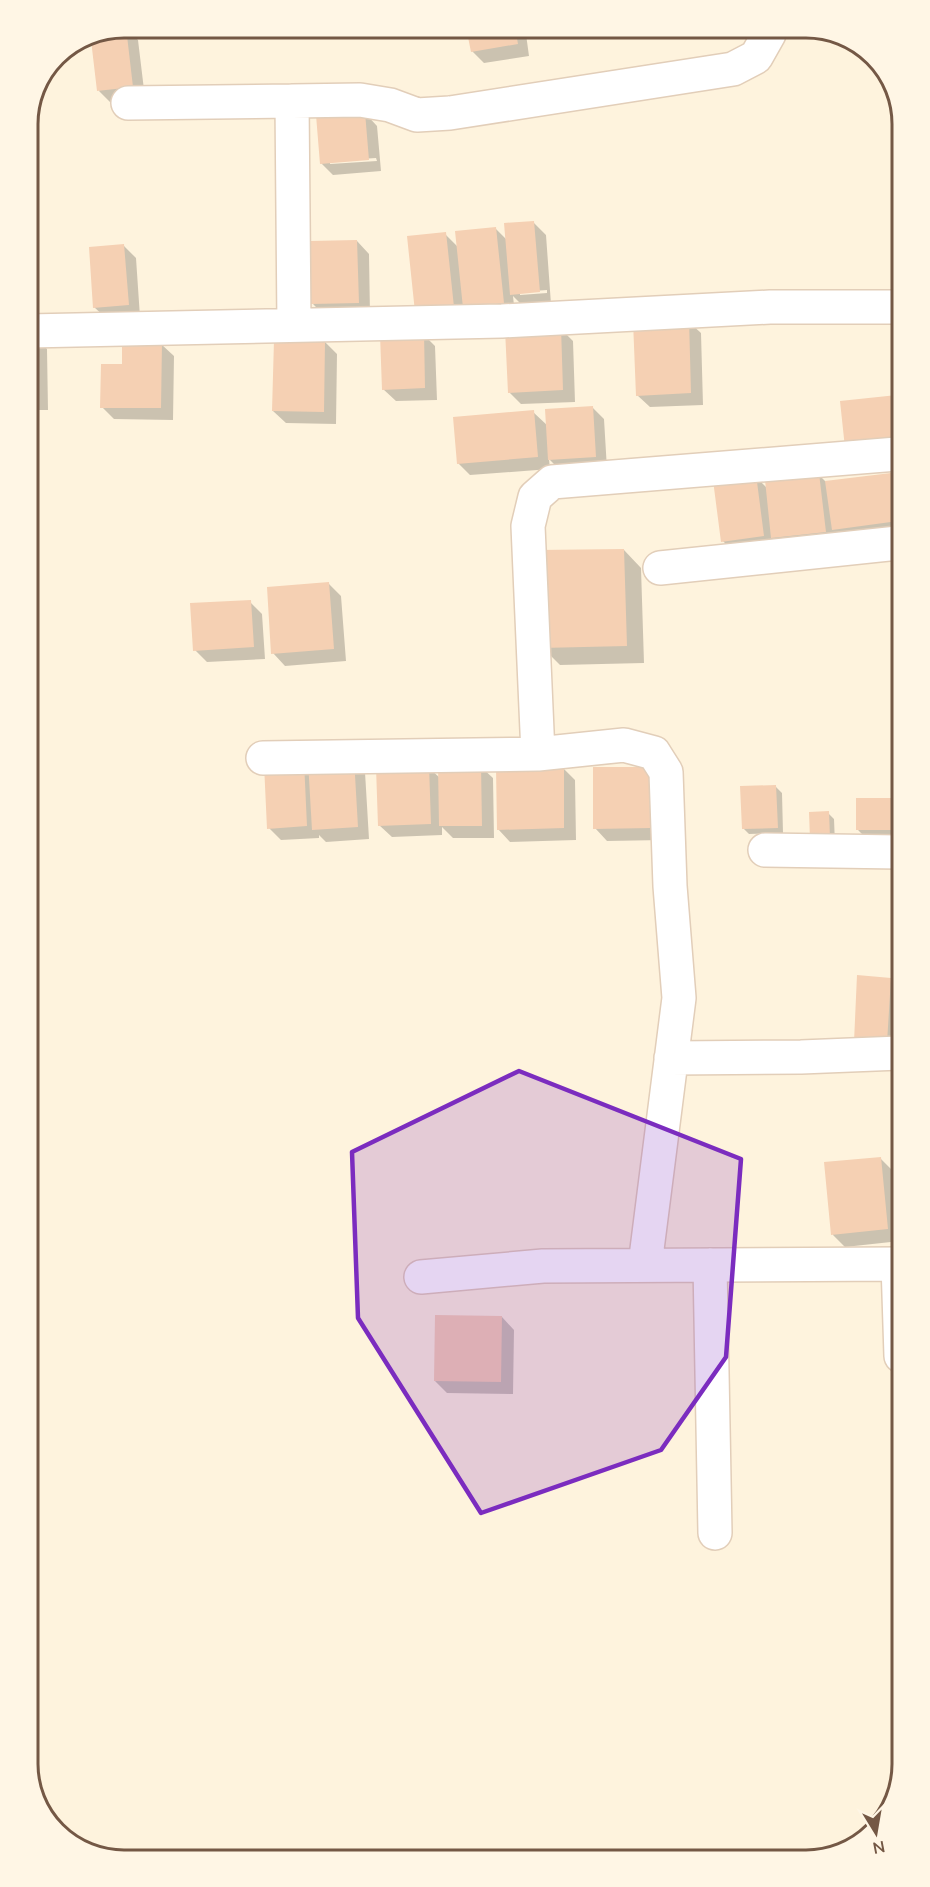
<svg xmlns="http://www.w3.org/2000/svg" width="930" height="1887" font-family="Mulish,sans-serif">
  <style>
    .shadow { fill: #0003; fill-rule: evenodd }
    .building { fill: #f5d0b3 }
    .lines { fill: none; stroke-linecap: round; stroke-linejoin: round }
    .minor-casing { stroke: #e2ceb9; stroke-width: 36 }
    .minor { stroke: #fff; stroke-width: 33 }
    .marked { fill: #7b2cbf; fill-opacity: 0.2; stroke: #7b2cbf; stroke-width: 4.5; stroke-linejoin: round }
    .rim { fill: none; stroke: #745845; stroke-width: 3 }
  </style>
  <rect width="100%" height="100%" fill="#fef3dd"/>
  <path class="shadow" d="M 125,27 L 138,40 L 145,98 L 111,103 L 99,91 Z
    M 468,27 L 525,27 L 529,56 L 484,63 L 472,51 Z
    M 813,27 L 814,27 L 829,33 L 821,35 Z
    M 365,113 L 377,126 L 381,171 L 333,175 L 321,163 ZM 376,158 L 377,161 L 330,164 L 330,161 Z
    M 533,222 L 546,235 L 551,304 L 523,306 L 513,296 L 515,315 L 429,324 L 445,234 L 458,247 L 495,228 L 507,240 ZM 547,290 L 547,293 L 520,295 L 520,292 Z
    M 357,241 L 369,254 L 370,315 L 325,316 L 313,304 Z
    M 124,246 L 136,258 L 140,317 L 107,319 L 94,307 Z
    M 688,321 L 701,333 L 703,405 L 650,407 L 637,395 Z
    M 560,328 L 573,341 L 575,402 L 521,404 L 509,392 Z
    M 423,334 L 435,346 L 437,400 L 396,401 L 383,389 Z
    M 28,337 L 35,337 L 47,349 L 48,410 L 28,410 Z
    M 325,342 L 337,354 L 336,424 L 286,423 L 273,411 Z
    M 161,344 L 174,356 L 173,420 L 114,419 L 102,407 L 124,366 Z
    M 592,407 L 604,419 L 607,469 L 562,472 L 549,459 L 550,469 L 470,475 L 458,463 L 533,412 L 548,426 Z
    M 890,474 L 898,482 L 898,535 L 845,542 L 836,532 L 837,544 L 785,549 L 774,539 L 776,548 L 735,554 L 723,541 L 755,476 L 767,488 L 819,475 L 827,483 Z
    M 624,550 L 641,568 L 644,663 L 560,665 L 542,647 Z
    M 329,584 L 341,596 L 346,661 L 285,666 L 273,653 Z
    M 250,602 L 262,614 L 265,659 L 207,662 L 195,650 Z
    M 266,765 L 365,772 L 369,839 L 326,842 L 319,835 L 319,838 L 281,840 L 269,828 Z
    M 480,766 L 493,778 L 494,838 L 453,838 L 442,827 L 442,835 L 392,837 L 379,825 L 428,767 L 440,778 Z
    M 563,768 L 575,780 L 576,840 L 510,842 L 498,829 Z
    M 663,781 L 663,840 L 607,841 L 595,828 Z
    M 776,787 L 782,793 L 783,833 L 749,834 L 743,828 Z
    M 895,799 L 899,803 L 899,836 L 864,836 L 858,830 Z
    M 828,813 L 834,819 L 835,844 L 818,844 Z
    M 891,979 L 900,988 L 900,1043 L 867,1053 Z
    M 880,1158 L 893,1171 L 900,1241 L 845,1247 L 833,1235 L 826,1164 Z
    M 502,1317 L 514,1330 L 513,1394 L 447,1393 L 435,1381 Z"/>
  <path class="building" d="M 123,27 L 126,27 L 133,87 L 97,91 L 91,40 Z
    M 466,27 L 515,27 L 518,44 L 471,52 Z
    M 365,112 L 369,160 L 320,164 L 316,115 Z
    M 534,221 L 540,292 L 510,295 L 504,223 Z
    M 496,227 L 504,303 L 463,308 L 455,231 Z
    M 446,232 L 454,307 L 415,312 L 407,236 Z
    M 357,240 L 359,303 L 311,304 L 310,241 Z
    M 124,244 L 129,305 L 93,308 L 89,247 Z
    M 689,319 L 691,393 L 636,396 L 633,321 Z
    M 561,327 L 563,390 L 508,393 L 505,329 Z
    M 424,332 L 425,388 L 382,390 L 380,334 Z
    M 35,335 L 37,398 L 28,398 L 28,336 Z
    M 274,340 L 325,341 L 324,412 L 272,411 Z
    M 122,342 L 162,342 L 161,408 L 100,408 L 101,364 L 122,364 Z
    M 897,395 L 897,442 L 845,448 L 840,401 Z
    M 593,406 L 596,457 L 548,460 L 545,409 Z
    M 534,410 L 538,457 L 457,464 L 453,417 Z
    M 819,473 L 826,532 L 771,538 L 765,480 Z
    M 891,473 L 898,521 L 832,530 L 825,481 Z
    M 756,474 L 764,536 L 721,542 L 713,480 Z
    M 624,549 L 627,646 L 541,648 L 538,550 Z
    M 329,582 L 334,649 L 271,654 L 267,587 Z
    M 251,600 L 254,647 L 193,651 L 190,603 Z
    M 354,758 L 358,827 L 312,830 L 308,761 Z
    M 304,761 L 307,826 L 267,829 L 264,764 Z
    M 429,765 L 431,824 L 378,826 L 376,767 Z
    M 438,765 L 481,765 L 482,826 L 439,826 Z
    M 564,766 L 564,828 L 497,830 L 496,767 Z
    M 593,767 L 651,767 L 651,828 L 593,829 Z
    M 776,785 L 778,828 L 742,829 L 740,786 Z
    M 856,798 L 896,798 L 896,830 L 856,830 Z
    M 829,811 L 830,838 L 810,839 L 809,812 Z
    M 857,975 L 891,978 L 887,1043 L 854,1042 Z
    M 881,1157 L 888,1229 L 831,1235 L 824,1162 Z
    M 435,1315 L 502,1316 L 501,1382 L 434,1381 Z"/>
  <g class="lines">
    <defs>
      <path id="minor" d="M 292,101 L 360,100 L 390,105 L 417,115 L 450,113 L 733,69 L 756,57 L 769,34 L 770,27
        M 128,103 L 292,101 L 294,325
        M 28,331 L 502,321 L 770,307 L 897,307
        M 660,568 L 898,543
        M 538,754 L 528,526 L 535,497 L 552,482 L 897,454
        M 263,758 L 538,754 L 624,745 L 654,753 L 666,772 L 670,886 L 679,998 L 645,1265
        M 765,850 L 899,852
        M 671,1058 L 801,1057 L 900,1053
        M 898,1264 L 901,1356
        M 710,1265 L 715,1533
        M 421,1277 L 543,1266 L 901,1264"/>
    </defs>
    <use href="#minor" class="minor-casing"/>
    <use href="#minor" class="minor"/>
  </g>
  <path class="marked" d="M 519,1071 L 741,1159 L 726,1357 L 661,1450 L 481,1513 L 358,1318 L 352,1152 Z"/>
  <path d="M0 0H930V1887H0ZM124 38H806A86 86 0 0 1 892 124V1764A86 86 0 0 1 806 1850H124A86 86 0 0 1 38 1764V124A86 86 0 0 1 124 38Z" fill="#fff6e5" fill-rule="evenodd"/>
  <path class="rim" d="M124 38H806A86 86 0 0 1 892 124V1764A86 86 0 0 1 806 1850H124A86 86 0 0 1 38 1764V124A86 86 0 0 1 124 38Z"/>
  <g transform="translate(876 1833) rotate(169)" stroke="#fff6e5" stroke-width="4.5" paint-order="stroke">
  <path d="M0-4.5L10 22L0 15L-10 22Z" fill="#745845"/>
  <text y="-9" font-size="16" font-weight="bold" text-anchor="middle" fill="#745845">N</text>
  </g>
</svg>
